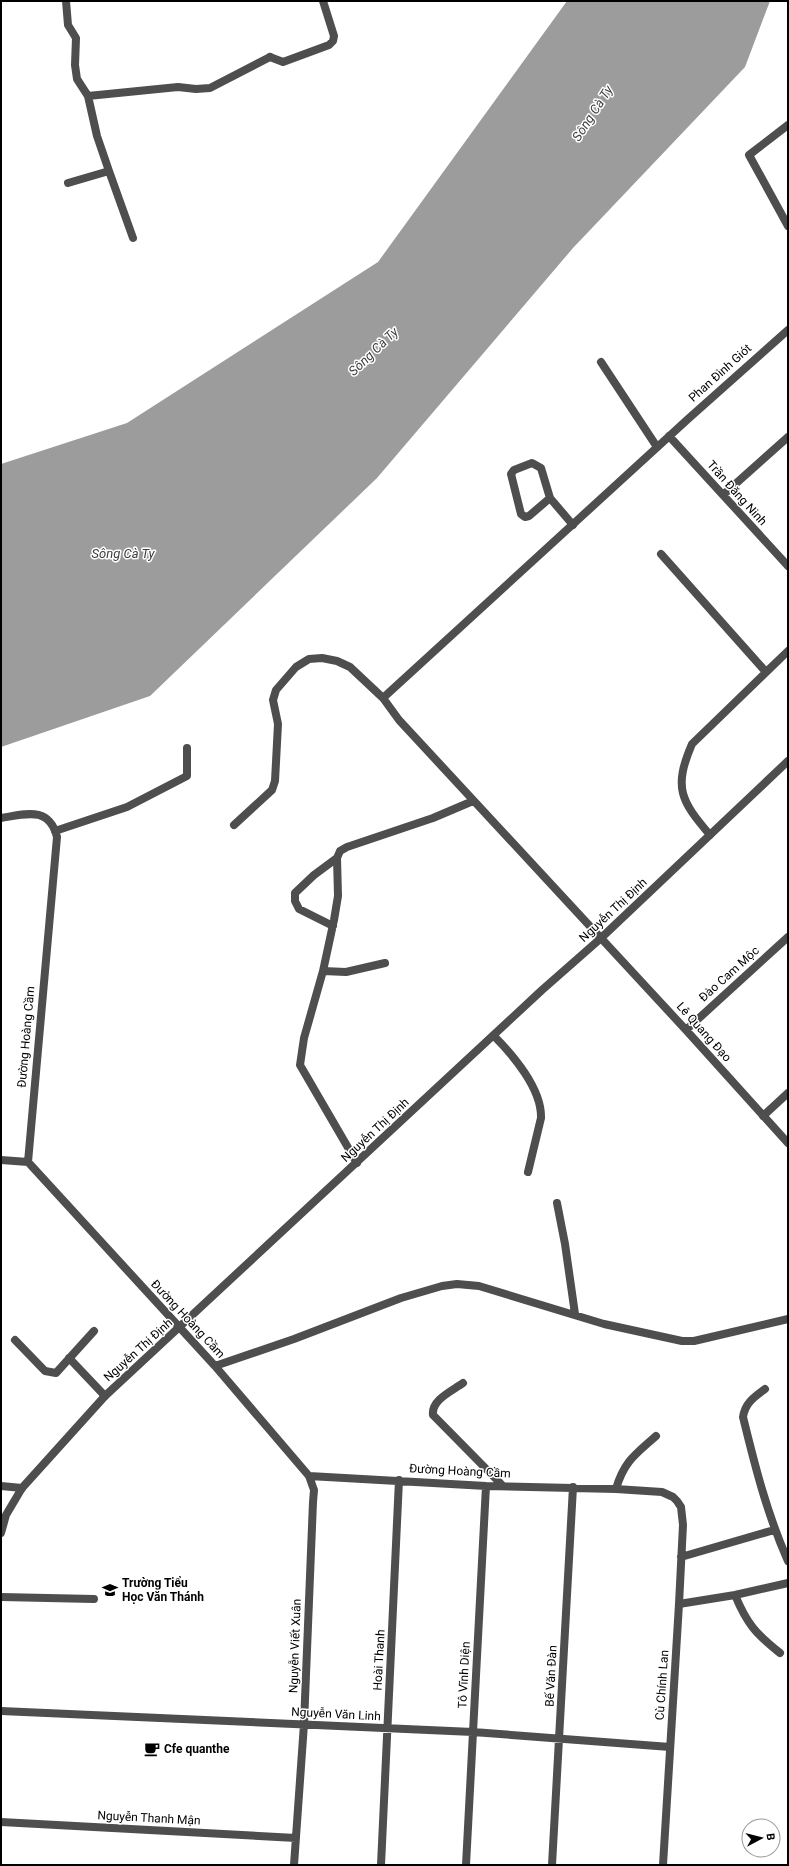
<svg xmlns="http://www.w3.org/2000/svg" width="789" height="1866" font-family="Roboto,sans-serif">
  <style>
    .water { fill: #9c9c9c }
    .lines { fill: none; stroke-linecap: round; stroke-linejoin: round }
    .service { stroke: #4e4e4e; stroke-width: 8 }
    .minor { stroke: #4e4e4e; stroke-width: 8 }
    .tertiary { stroke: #4e4e4e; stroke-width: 8 }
    .labels { text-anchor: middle; stroke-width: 3; stroke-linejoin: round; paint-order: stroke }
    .street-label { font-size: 12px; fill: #000; stroke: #fff }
    .poi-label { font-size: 12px; font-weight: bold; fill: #000; stroke: #fff; text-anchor: start }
    .water-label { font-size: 13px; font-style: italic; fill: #3d3d3d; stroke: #fff }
  </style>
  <rect width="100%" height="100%" fill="#fff"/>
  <path class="water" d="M 567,1 L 770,1 L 745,67 L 573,248 L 377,478 L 150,696 L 1,747 L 1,464 L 127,423 L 378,262 Z"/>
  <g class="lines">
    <path class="service" d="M 66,1 L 68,25 L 76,38 L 75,65 L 77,79 L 88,96
      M 788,125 L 749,155 L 788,226
      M 109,171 L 133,238
      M 68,183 L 109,171 L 97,136 L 88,96 L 178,87 L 196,89 L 210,88 L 270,57
      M 601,362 L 657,447
      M 532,463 L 541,468 L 550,498 L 529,516 L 525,517 L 521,514 L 511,474 L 514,470 Z
      M 550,498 L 573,525
      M 661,554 L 766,672
      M 55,831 L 127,807 L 187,776 L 187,748
      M 710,835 C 681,801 673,788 692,744 L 788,651
      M 15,1340 L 45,1371 L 56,1373 L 94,1331
      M 69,1358 L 105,1396
      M 1,1597 L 94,1599"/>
    <path class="minor" d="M 270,57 L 283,62 L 329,45 L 333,41 L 334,36 L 323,1
      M 788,330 L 688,419 L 383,698 L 399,720 L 686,1030 L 788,1143
      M 669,436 L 788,566
      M 723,495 L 788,437
      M 1,818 C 26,814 49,806 57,837 L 28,1162 L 215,1366 L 309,1476 L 486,1486 L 616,1489 L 662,1492 L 673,1497 L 677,1501 L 681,1507 L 683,1525 L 679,1604 L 663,1865
      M 234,825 L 272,790 L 275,781 L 278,724 L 273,700 L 276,690 L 296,667 L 309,659 L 322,658 L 337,661 L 350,667 L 383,698
      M 333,926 L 299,909 L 295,901 L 295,893 L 314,875 L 337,858
      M 323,971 L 346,972 L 385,963
      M 686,1030 L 788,937
      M 494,1036 C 513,1055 542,1089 541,1118 L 528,1172
      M 763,1116 L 788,1093
      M 1,1160 L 28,1162
      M 357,1163 L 300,1065 L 304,1038 L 323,971 L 334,920 L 338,896 L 337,858 L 340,851 L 347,847 L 433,818 L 473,801
      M 557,1203 L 565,1244 L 575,1314
      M 215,1366 L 294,1339 L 401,1298 L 442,1286 L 457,1284 L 479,1286 L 604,1324 L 682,1341 L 694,1341 L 788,1319
      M 463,1383 C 452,1391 431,1400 433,1415 L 503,1486
      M 765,1389 C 754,1397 745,1403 743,1417 C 755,1466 767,1514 788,1561
      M 1,1486 L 22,1488
      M 616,1489 C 624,1461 636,1454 656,1436
      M 681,1557 L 774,1530
      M 735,1595 C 747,1624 756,1634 780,1653
      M 679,1604 L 735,1595 L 788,1583
      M 1,1711 L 473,1732 L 670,1747
      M 1,1822 L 296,1838
      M 294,1865 L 304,1724 L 313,1502 L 314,1490 L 309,1476
      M 381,1865 L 399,1480
      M 466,1865 L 486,1486
      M 552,1865 L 573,1487"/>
    <path class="tertiary" d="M 1,1533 L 6,1515 L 22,1488 L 105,1396 L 542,990 L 600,939 L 788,761"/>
  </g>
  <defs>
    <symbol id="school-bare" viewBox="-9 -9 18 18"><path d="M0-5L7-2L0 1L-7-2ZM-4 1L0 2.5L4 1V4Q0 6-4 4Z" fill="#000" stroke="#fff" stroke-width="2.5" paint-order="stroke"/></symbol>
    <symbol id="cafe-bare" viewBox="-9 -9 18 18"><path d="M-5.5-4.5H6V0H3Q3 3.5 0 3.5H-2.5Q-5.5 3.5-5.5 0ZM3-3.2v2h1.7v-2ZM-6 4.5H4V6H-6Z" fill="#000" stroke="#fff" stroke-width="2.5" paint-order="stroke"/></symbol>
  </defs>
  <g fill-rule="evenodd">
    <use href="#school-bare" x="99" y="1579" width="22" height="22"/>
    <use href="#cafe-bare" x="141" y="1738" width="22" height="22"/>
  </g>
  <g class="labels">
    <g class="street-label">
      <text transform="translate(720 373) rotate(-42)" y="4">Phan Đình Giót</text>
      <text transform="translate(737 493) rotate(48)" y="4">Trần Đăng Ninh</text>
      <text transform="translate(613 910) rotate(-43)" y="4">Nguyễn Thị Định</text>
      <text transform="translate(729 974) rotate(-42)" y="4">Đào Cam Mộc</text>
      <text transform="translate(704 1032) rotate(48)" y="4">Lê Quang Đạo</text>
      <text transform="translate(26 1037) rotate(-85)" y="4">Đường Hoàng Cầm</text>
      <text transform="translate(375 1130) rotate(-43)" y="4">Nguyễn Thị Định</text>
      <text transform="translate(188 1319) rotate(47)" y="4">Đường Hoàng Cầm</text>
      <text transform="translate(138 1350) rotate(-42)" y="4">Nguyễn Thị Định</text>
      <text transform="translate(460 1471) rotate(3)" y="4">Đường Hoàng Cầm</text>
      <text transform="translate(295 1646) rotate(-88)" y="4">Nguyễn Viết Xuân</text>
      <text transform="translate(379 1660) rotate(-87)" y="4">Hoài Thanh</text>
      <text transform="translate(464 1675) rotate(-87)" y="4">Tô Vĩnh Diện</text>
      <text transform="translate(551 1676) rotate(-87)" y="4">Bế Văn Đàn</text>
      <text transform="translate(662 1685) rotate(-86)" y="4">Cù Chính Lan</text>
      <text transform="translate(336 1714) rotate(3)" y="4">Nguyễn Văn Linh</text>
      <text transform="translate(149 1818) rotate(3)" y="4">Nguyễn Thanh Mận</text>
    </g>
    <g class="poi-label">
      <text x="122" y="1587">Trường Tiểu<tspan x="122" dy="14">Học Văn Thánh</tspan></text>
      <text x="164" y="1753">Cfe quanthe</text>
    </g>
    <g class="water-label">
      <text transform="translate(592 113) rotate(-57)" y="5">Sông Cà Ty</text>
      <text transform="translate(373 351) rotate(-44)" y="5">Sông Cà Ty</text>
      <text x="123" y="558">Sông Cà Ty</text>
    </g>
  </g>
  <rect width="789" height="1866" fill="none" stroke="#000000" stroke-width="4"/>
  <g transform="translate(761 1838) rotate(83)"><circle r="19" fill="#ffffff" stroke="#999999"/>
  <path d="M0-3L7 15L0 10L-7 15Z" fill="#000000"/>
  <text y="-6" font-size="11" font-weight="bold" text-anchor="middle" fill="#000000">B</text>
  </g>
</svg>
